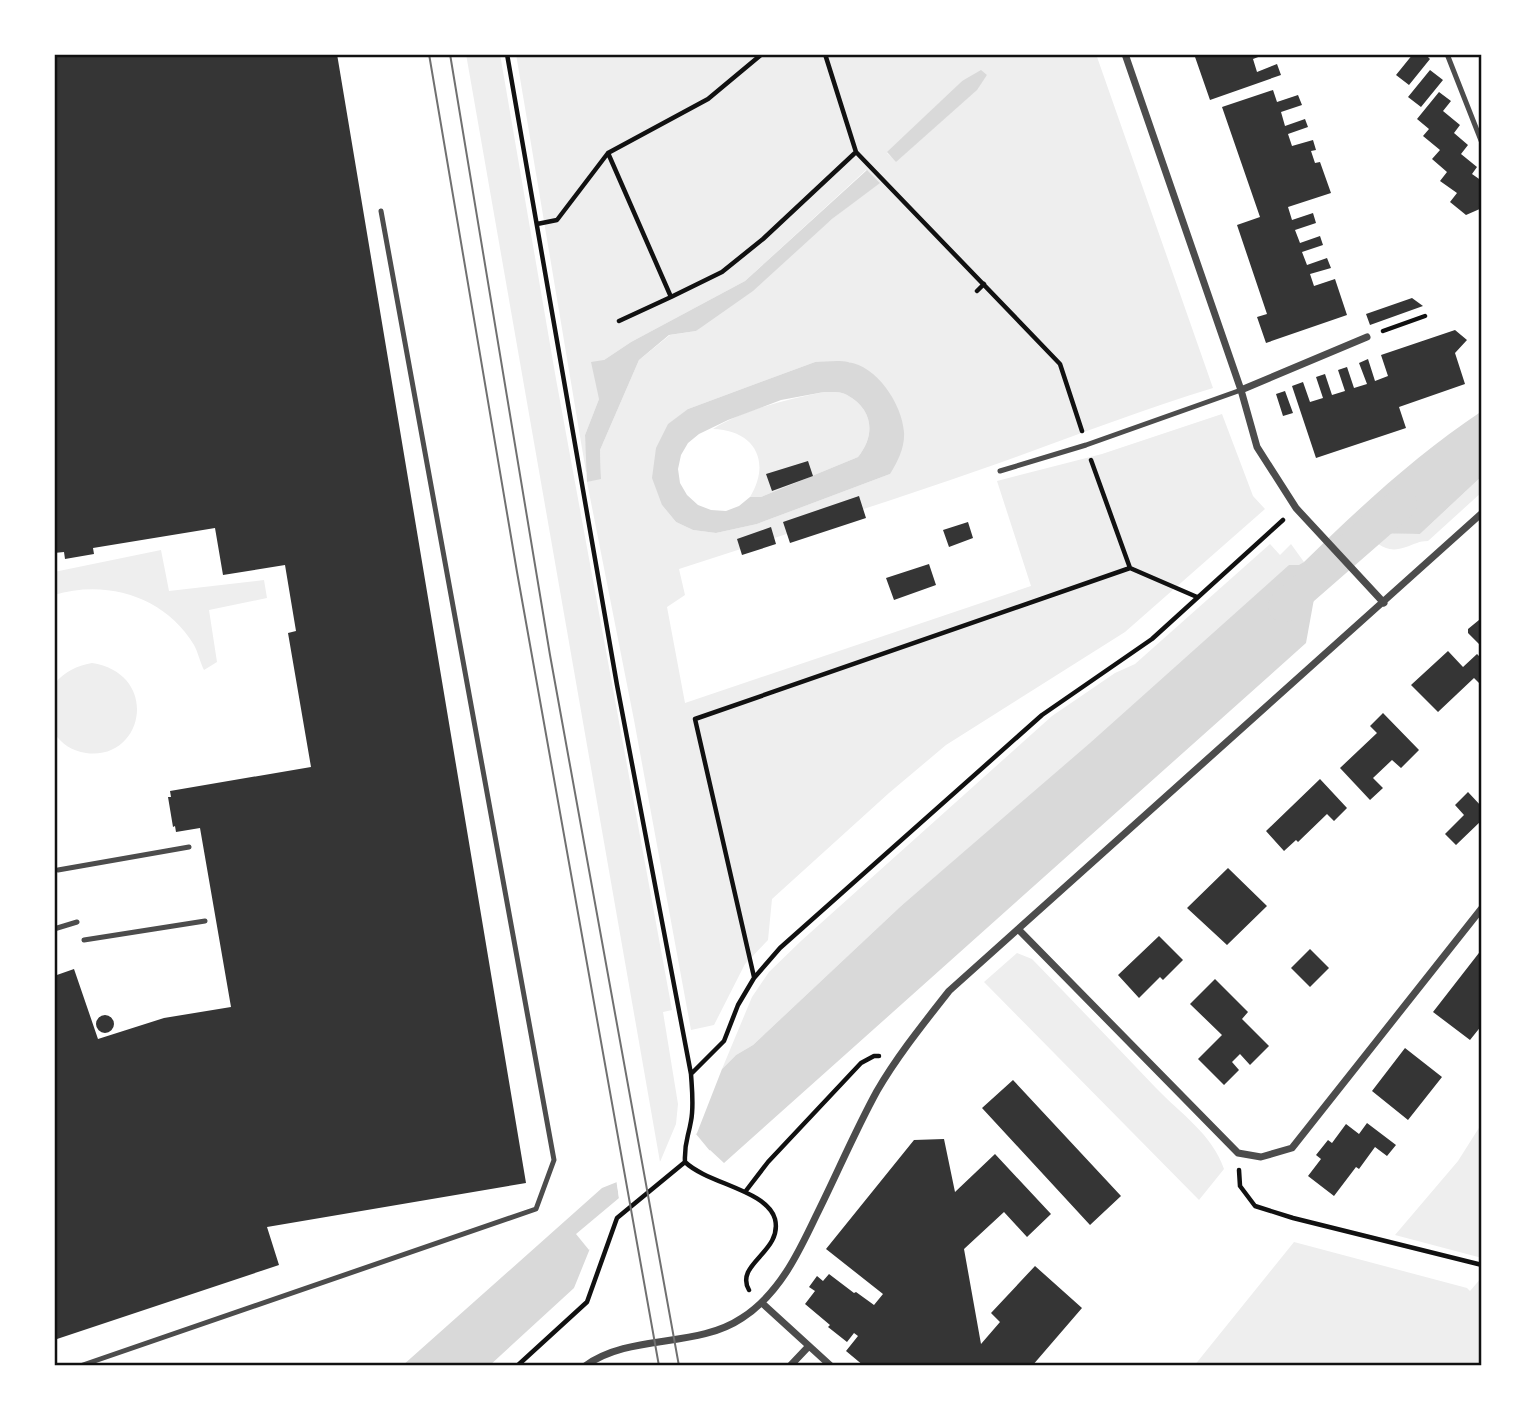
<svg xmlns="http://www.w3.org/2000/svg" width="1536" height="1420" font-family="Poppins,sans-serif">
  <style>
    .green { fill: #eee; fill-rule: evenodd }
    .water { fill: #d9d9d9; fill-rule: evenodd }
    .pier { fill: #fff }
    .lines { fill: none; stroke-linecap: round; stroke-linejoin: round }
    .canal { stroke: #d9d9d9; stroke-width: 32 }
    .building { fill: #353535 }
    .path { stroke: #111; stroke-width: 4.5 }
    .service { stroke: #4c4c4c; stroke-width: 5 }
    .minor { stroke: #4c4c4c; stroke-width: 7 }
    .tram { stroke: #707070; stroke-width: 2 }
    .neatline { fill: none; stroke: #111; stroke-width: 2.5 }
  </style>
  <rect width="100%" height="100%" fill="#fff"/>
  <path class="green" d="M 466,54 L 500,54 L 556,379 L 672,1010 L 663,1012 L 678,1104 L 676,1124 L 660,1162 Z
    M 516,54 L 1096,54 L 1213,388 C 1135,412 1059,442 982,469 C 882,504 780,536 679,569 L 685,595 L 667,607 L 685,703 L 1031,586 L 997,481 L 1102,454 L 1222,414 L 1253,496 L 1265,509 L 1125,632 L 946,745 L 889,793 L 772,899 L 768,940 L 745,964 L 714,1025 L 691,1030 L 634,720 L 587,482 L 601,478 L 600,450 L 639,360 L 670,335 L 696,331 L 832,219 L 879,182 L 866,170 L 745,281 L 631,342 L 604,360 L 599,399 L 585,435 L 588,471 L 586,472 ZM 987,75 L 976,90 L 896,161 L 887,153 L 962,81 ZM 815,362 L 850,362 L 890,474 L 757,524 L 716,533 L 693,530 L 676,522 L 662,505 L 688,409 Z
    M 824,392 C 831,392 841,391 847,395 C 873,409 876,435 858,457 L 761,497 L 750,497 C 772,461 754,430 713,429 C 747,408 786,400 824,392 Z
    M 1482,476 L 1482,492 L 1428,541 C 1419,541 1415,544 1406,547 C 1387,554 1378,545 1366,532 L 1420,534 Z
    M 1270,544 L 1280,555 L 1291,544 L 1304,562 L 901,906 L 753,1045 L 736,1055 L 722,1069 L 752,997 L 769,972 L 801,941 L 1052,716 L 1115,673 L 1135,664 Z
    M 161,550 L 169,591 L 264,580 L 267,598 L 209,610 L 217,662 L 204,670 C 200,662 198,652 194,645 C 165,596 106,579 54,595 L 54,572 Z
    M 92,663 C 161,674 144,761 86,753 C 72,751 62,744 54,733 L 55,683 C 66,671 76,666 92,663 Z
    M 1017,953 L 1032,959 C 1074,1002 1115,1045 1156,1088 C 1181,1114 1212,1134 1224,1169 L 1199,1200 L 984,982 Z
    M 1482,1123 L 1482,1258 L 1395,1235 L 1458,1161 Z
    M 1294,1242 L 1467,1288 L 1470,1291 L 1482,1277 L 1482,1366 L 1194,1366 Z"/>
  <path class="water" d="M 981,70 L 987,75 L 977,90 L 896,162 L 887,152 L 962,81 Z
    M 867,170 L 880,183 L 832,219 L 753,291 L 696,331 L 669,335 L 639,360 L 600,450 L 601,479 L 587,482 L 585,435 L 599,399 L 591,362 L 604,360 L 631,342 L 745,281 Z
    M 815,362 C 825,362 838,360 848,362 C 877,366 902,404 904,432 C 905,447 898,461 890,474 L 757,524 L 716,533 L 693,530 L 676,522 L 662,505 L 652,478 L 656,448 L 668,424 L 688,409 ZM 824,392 C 831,392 841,391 847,395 C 873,409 876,435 858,457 L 761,497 L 750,497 L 739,506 L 726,511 L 711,510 L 698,505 L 687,495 L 680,483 L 678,469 L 681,455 L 688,443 L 699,434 L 728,420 L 781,400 Z
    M 1482,411 L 1482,476 L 1420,534 L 1365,533 L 1318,577 L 1306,643 L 724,1163 L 710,1150 L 591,1246 L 574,1288 L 489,1366 L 402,1366 L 602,1188 L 617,1182 L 619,1199 L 694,1137 L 697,1133 L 722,1069 L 736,1055 L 753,1045 L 901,906 L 1090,743 L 1289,565 L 1299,565 L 1304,562 C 1359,508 1417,454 1482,411 Z"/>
  <path class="pier" d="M 696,1134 L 710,1151 L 664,1189 L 664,1192 L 589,1250 L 576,1234 L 619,1198 L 616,1179 L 620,1181 L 621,1192 Z"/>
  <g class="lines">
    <path class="canal" d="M 1284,606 L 1401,504"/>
  </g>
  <path class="building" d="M 54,54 L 337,54 L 526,1183 L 267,1227 L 279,1265 L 54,1340 L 54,976 L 74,969 L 98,1039 L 164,1018 L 231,1007 L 200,828 L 176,832 L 175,826 L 173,827 L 168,797 L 171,797 L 170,791 L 311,767 L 288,633 L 296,631 L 285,565 L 223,575 L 215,528 L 93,548 L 94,554 L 65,559 L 64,552 L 54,553 Z
    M 1194,54 L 1266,54 L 1253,59 L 1257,72 L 1277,64 L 1281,75 L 1210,100 Z
    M 1413,54 L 1425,54 L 1430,59 L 1409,85 L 1396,75 Z
    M 1430,70 L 1443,80 L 1421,107 L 1408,97 Z
    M 1273,90 L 1277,102 L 1298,95 L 1302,105 L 1281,112 L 1285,126 L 1305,119 L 1308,127 L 1288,134 L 1292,146 L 1313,140 L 1316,150 L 1311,151 L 1315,163 L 1320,162 L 1331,193 L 1288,207 L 1292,220 L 1313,213 L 1316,223 L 1295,230 L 1300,243 L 1320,236 L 1323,245 L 1302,252 L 1307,265 L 1327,258 L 1331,268 L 1310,274 L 1314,286 L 1335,279 L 1347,315 L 1266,343 L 1257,317 L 1267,314 L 1237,225 L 1260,217 L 1222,107 Z
    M 1439,92 L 1451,101 L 1443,111 L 1460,125 L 1454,133 L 1468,145 L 1461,154 L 1477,167 L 1472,174 L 1482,181 L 1482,208 L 1466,215 L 1450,202 L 1457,193 L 1440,181 L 1447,172 L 1432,159 L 1440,150 L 1423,136 L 1429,129 L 1417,119 Z
    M 1412,298 L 1423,306 L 1370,325 L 1366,314 Z
    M 1455,330 L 1467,340 L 1455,353 L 1465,384 L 1399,407 L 1406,428 L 1316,458 L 1292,386 L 1303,382 L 1310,402 L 1323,398 L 1316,377 L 1325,374 L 1332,395 L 1345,391 L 1338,370 L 1347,367 L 1354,388 L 1367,384 L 1359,363 L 1368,359 L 1375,381 L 1388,376 L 1381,355 Z
    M 1285,391 L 1293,413 L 1283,416 L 1276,394 Z
    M 808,461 L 813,476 L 772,491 L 766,474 Z
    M 859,496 L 866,518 L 790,543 L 783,522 Z
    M 968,522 L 973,538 L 949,547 L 943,530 Z
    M 771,527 L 776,544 L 742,555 L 737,539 Z
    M 929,564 L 936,585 L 894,600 L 886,578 Z
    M 1479,620 L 1482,623 L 1482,647 L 1468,633 L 1468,629 Z
    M 1448,651 L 1463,667 L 1477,654 L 1482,659 L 1482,686 L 1474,678 L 1438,712 L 1411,685 Z
    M 1383,713 L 1419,750 L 1401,768 L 1392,760 L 1373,778 L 1383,788 L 1370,800 L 1340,768 L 1377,733 L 1370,726 Z
    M 1320,779 L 1347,808 L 1334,821 L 1327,814 L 1298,842 L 1296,840 L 1284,851 L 1266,831 Z
    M 1468,792 L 1482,807 L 1482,820 L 1456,845 L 1445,834 L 1464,815 L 1455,805 Z
    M 1228,868 L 1267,906 L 1227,945 L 1187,908 Z
    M 1159,936 L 1183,960 L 1163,980 L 1160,977 L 1139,998 L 1118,975 Z
    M 1310,949 L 1329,968 L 1310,987 L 1291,968 Z
    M 1482,949 L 1482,1025 L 1470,1040 L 1433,1012 Z
    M 1215,979 L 1248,1012 L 1242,1019 L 1269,1046 L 1250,1065 L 1240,1054 L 1232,1062 L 1239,1070 L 1224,1085 L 1198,1059 L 1222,1035 L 1190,1004 Z
    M96 1024a9 9 0 1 1 18 0a9 9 0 1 1-18 0Z
    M 1405,1048 L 1442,1077 L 1408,1120 L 1372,1091 Z
    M 1013,1080 L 1121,1196 L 1090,1225 L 982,1108 Z
    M 1367,1123 L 1396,1145 L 1387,1156 L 1375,1147 L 1359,1169 L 1356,1167 L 1334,1196 L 1308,1176 L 1321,1159 L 1316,1155 L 1328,1140 L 1332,1143 L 1346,1124 L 1359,1134 Z
    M 944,1139 L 955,1192 L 995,1154 L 1051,1214 L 1027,1237 L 1004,1212 L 964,1249 L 981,1344 L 1000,1322 L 991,1313 L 1035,1266 L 1082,1308 L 1032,1366 L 864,1366 L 846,1351 L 858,1336 L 854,1333 L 847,1342 L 828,1327 L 830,1325 L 805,1304 L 815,1291 L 809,1287 L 817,1276 L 823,1281 L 829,1274 L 854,1293 L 856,1292 L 874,1305 L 883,1294 L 826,1249 L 914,1140 Z"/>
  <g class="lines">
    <path class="path" d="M 507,54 L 617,685 L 691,1074 C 692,1090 694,1106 691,1121 C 688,1139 684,1142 685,1162 C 708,1184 767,1190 775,1219 C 783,1252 734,1264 749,1290
      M 762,54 L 708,99 L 608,153 L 671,297 L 722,272 L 763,239 L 856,152 L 1060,364 L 1082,431
      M 825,54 L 856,152
      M 537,224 L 557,220 L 608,153
      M 977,291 L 984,284
      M 619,321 L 671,297
      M 1383,331 L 1425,316
      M 1091,460 L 1130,568
      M 754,977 L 695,719 L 1130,568 L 1197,597
      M 692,1073 L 724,1041 L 738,1005 L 754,978 L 780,948 L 1042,715 L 1152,639 L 1283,520
      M 1239,1170 L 1240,1186 L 1255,1206 L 1293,1218 L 1482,1265
      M 745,1192 L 768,1162 L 861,1063 L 874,1056 L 879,1056
      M 517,1366 L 587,1302 L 617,1218 L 685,1162"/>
    <path class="service" d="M 1447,54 L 1482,143
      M 1000,471 L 1086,445 L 1241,390
      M 58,870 L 189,847
      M 54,929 L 77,922
      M 84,940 L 205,921
      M 80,1366 L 536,1209 L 554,1160 L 381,211"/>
    <path class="minor" d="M 1125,54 L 1241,390 L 1257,447 L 1296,508 L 1384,603
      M 1241,390 L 1367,337
      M 1019,930 L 1238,1153 L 1261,1157 L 1292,1148 L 1482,908
      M 762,1303 L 831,1366
      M 585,1366 C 631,1333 696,1349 742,1318 C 779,1294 798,1254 816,1216 C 837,1174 855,1131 877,1091 C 898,1055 924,1023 949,991 L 1482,513
      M 790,1366 L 808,1347"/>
    <path class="tram" d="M 429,54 L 517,572 L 659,1366
      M 450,54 L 550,655 L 679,1366"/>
  </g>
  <rect width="1536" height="1420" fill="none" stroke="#ffffff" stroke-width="112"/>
  <rect x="56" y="56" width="1424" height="1308" class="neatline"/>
</svg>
